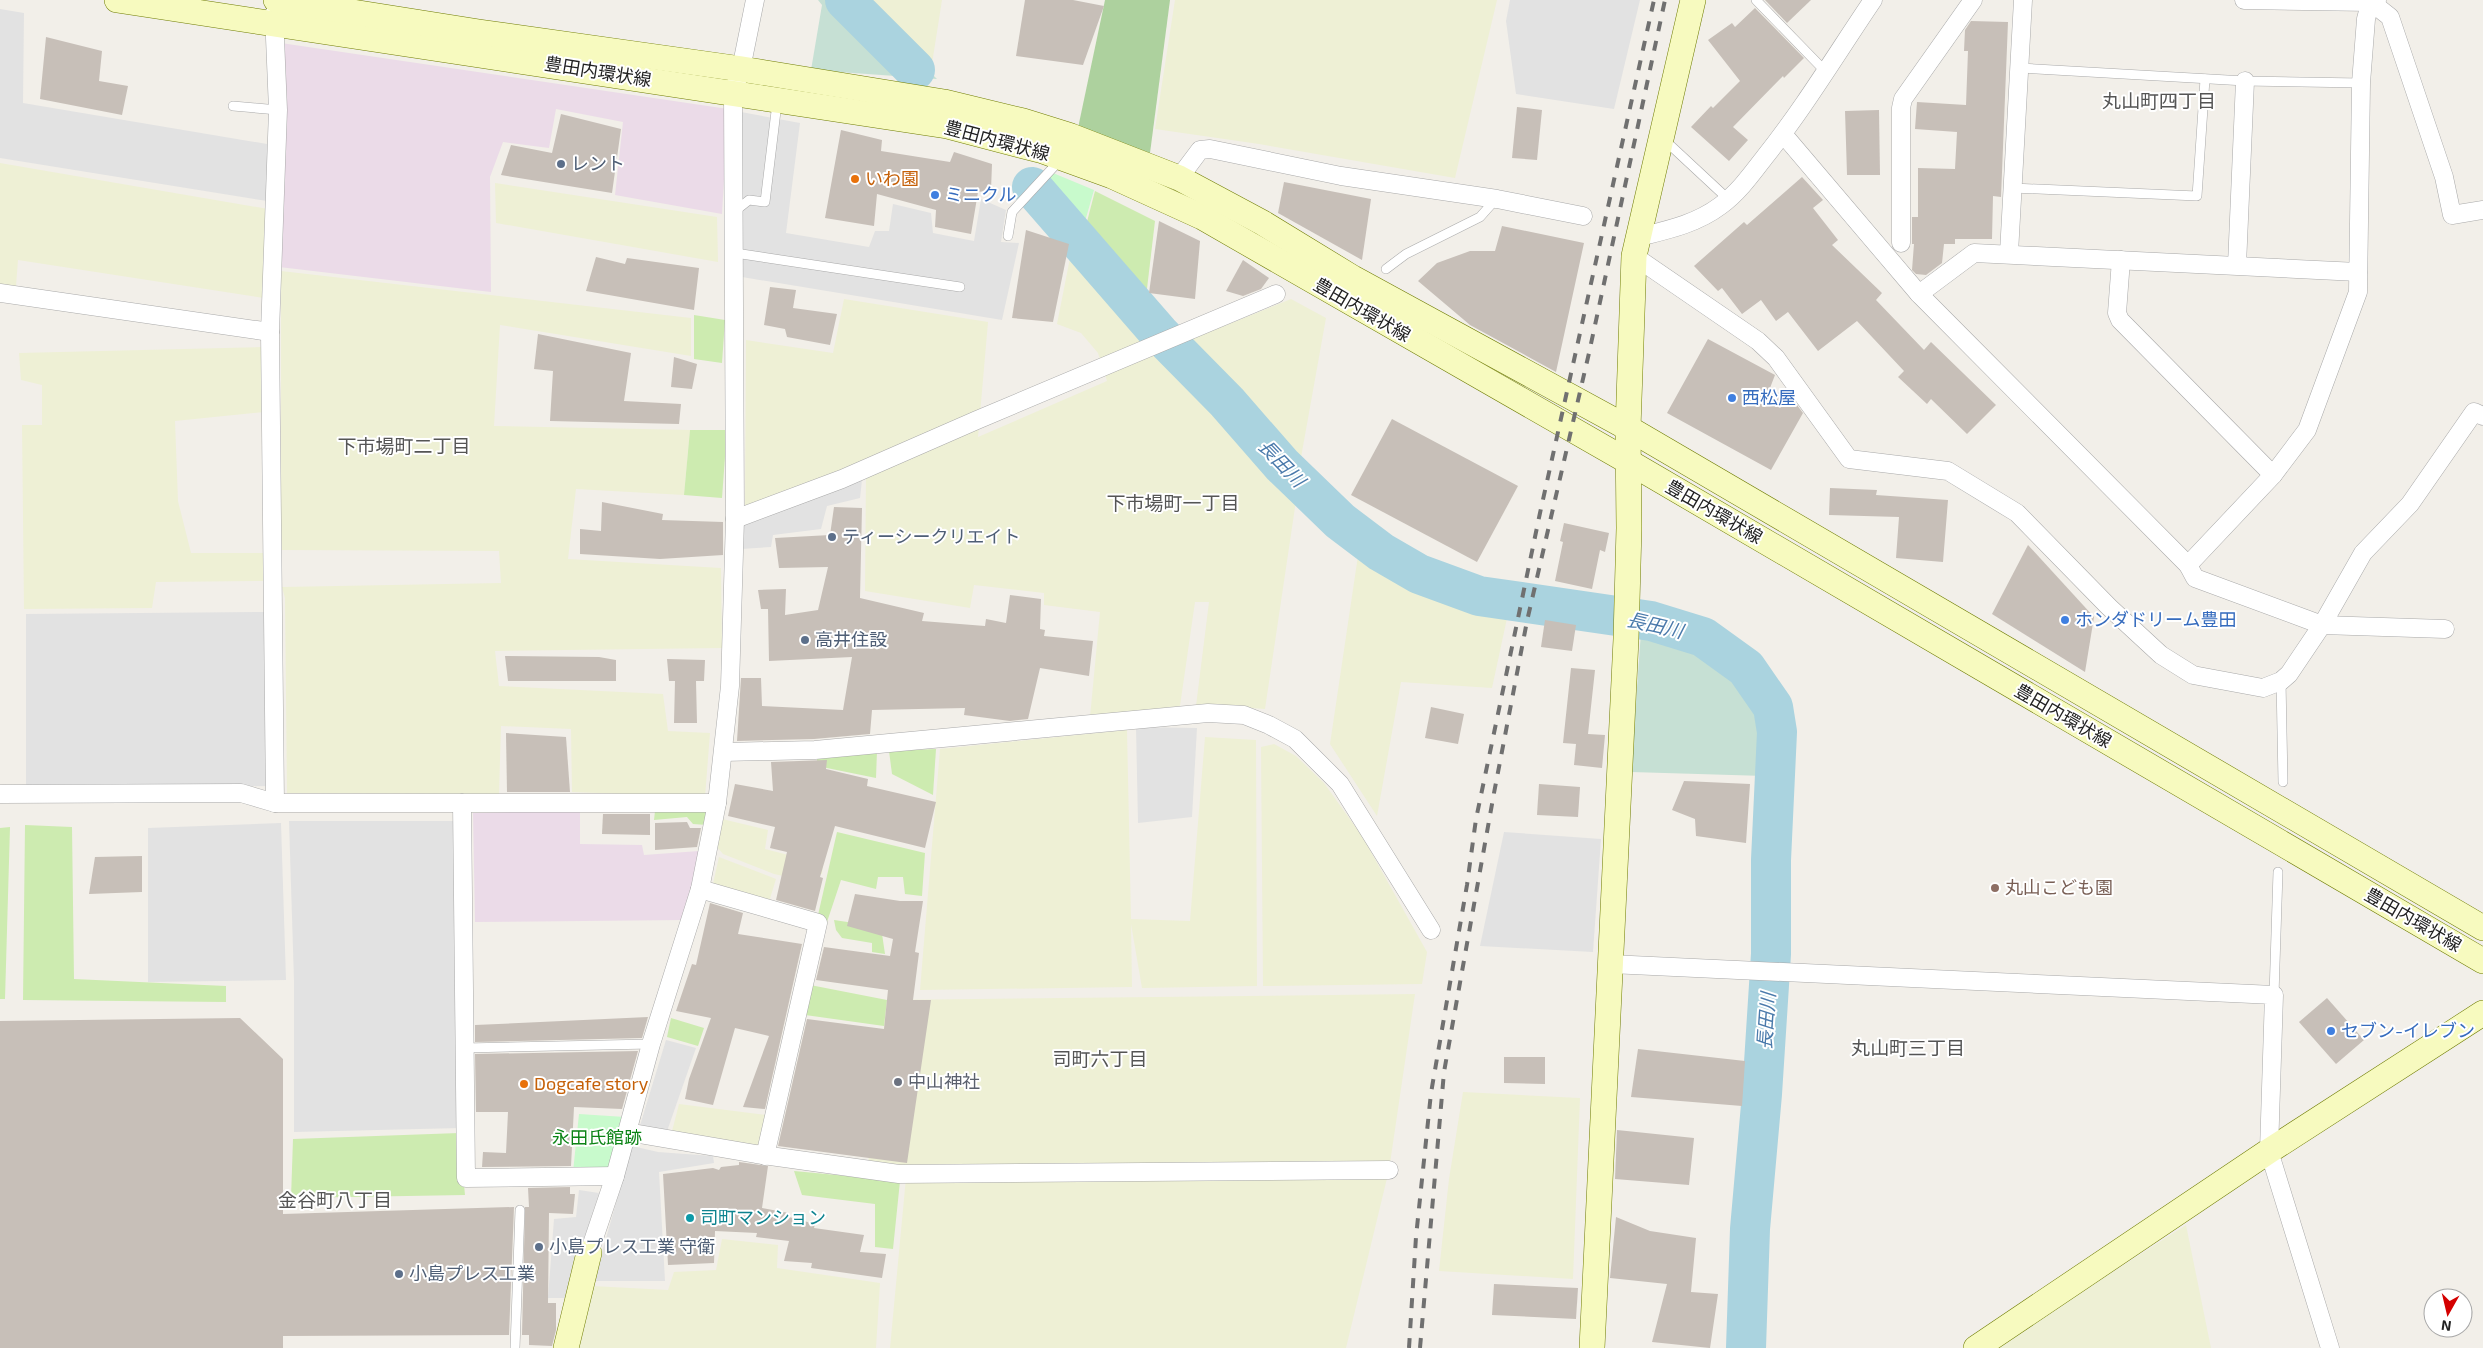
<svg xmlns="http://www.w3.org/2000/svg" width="2483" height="1348" viewBox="0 0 2483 1348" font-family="'Exo 2','Noto Sans JP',sans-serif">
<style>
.industrial{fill:#ebdbe8}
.farmland{fill:#eef0d5}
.grass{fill:#cdebb0}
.forest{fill:#add19e}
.wetland{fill:#c6e0d4}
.park{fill:#c8facc}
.parking{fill:#e2e2e2}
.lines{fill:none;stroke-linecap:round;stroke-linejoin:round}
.river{stroke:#aad3df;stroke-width:40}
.building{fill:#c7bfb8}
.lane-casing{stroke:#a9a9a9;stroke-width:10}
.street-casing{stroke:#a9a9a9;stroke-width:19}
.secondary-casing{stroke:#707d05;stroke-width:26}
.lane{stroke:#fff;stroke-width:9}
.street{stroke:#fff;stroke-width:18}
.secondary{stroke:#f7fabf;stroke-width:25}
.rail{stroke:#707070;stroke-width:4;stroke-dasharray:10 10;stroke-linecap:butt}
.service-dot{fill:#5c6f8a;stroke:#fff;stroke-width:2}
.food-dot{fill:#e8710a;stroke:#fff;stroke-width:2}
.shop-dot{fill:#3f7fe0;stroke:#fff;stroke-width:2}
.education-dot{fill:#8d6e63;stroke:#fff;stroke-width:2}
.worship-dot{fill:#6b7280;stroke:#fff;stroke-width:2}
.culture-dot{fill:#0f9aa8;stroke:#fff;stroke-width:2}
.labels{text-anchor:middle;stroke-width:4;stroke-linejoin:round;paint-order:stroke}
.street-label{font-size:18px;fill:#222;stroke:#fff}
.service-label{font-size:18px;fill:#4e5e75;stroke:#fff;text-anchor:start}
.food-label{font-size:18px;fill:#c56008;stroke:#fff;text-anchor:start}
.shop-label{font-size:18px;fill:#366cbe;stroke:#fff;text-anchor:start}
.education-label{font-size:18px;fill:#785e54;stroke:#fff;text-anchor:start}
.worship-label{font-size:18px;fill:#5b616d;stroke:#fff;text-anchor:start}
.park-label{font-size:18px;fill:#0c8416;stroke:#fff}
.culture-label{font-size:18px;fill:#0d838f;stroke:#fff;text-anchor:start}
.neighbourhood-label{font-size:19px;fill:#555;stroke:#fff}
.water-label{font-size:19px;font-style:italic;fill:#4a7aab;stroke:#fff}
</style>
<rect width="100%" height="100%" fill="#f2efe9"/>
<!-- industrial -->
<g class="industrial">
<path d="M281,43l447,66 -6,105 -107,-19 8,-73 -67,-13 -7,39 -46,-6 -13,35 1,115 -212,-25z"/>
<path d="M580,810v34l62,1 2,10 55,-4 -14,69 -210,2 -2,-109z"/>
</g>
<!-- farmland -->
<g class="farmland">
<path d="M861,0h81l-11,70z"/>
<path d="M1175,0h322l-42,178 -196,-34 -104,-15z"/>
<path d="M0,163l268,46 -4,89 -246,-38 -2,26 -16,-1z"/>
<path d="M495,183l222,34 1,45 -222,-39z"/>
<path d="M1071,253l226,241 -32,215 -53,-4 -16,1 13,-104h-14l-15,104 -90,11 10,-105 -56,-7v-12l-70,-8 -4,23 -105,-17 1,-116 -121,40 1,-175 87,13 11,-54 144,23 -10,115 129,-56 -9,-28 -17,-20 -24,-9z"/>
<path d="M281,271l410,47v38l-191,-31 -6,101 196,4 -6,65 -108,-6 -8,70 153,9 1,80 -227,3 4,35 164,8 5,37 42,2 -5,64 -133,-5 -1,-63 -70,-3 -2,68 -212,-1 -2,-195 -3,-11 219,-4 -2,-32 -218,-1z"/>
<path d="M1291,299l35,19 -26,145 -116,-121z"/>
<path d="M263,347l1,65 -89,9 3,80 13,52h73l2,28 -110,1 -4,26 -128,1 -2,-184h20v-40l-21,-5 -2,-27z"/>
<path d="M1359,549l115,55 35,5 -17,79 -91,-6 -24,134 -47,-72z"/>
<path d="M1127,730l4,189 59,2 15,-184 51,3 1,246 -115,2 -11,-64 1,63 -212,3 20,-241z"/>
<path d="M1274,744l22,12 28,27 38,53 65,116 -5,32 -159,2 -2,-239z"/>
<path d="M722,819l46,11 -3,19 58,15 -1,10 -17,-3 -3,9 -28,-6 -51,-20 -6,-7z"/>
<path d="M719,857l57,22 -8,26 -56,-17z"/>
<path d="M1415,994l-26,176 -43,178h-456l17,-181 -39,-3 19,-164z"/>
<path d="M1463,1092l117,6 -7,181 -134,-8 10,-92z"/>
<path d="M679,1104l88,11 -11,39 -86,-15z"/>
<path d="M2186,1225l25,123h-217z"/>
<path d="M722,1239l56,6 -1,23 103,15 -4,65h-299l15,-62 76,4 6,-18 42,-2z"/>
</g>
<!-- grass -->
<g class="grass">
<path d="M1095,191l60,30 -9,76 -63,-60z"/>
<path d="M694,315l31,5 -3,43 -28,-4z"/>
<path d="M690,430h37l-5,68 -38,-3z"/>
<path d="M936,749l-3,46 -41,-21 -3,-23z"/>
<path d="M877,751l-1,27 -59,-12v-10z"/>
<path d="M710,810l-3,15 -14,-1 -6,-7 -33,3 1,-9z"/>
<path d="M25,825l47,2 2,152 152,7v16l-203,-2z"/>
<path d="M10,827l-5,172h-5v-171z"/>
<path d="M837,832l88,21 -3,43 -17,-2 -2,-17h-25l-2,12 -35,-9 -14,42 -9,-7z"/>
<path d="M834,920l47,7 4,27 -13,-2v-9l-30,-5 -6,-8z"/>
<path d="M805,984l82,16 -3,26 -86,-12z"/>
<path d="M671,1018l33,10 -6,18 -31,-9z"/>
<path d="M459,1133l6,62 -174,3 2,-59z"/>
<path d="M794,1171l106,10 -7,68 -18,-2v-43l-73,-9z"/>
</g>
<!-- forest -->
<path class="forest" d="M1105,0h65l-20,153 -72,-25z"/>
<!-- wetland -->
<g class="wetland">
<path d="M818,0h39l80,79 -126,-9 11,-65z"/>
<path d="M1641,632l56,15 45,36 24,32 -1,61 -134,-4z"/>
</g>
<!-- park -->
<g class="park">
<path d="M1053,173l41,17 -12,42 -39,-44z"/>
<path d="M579,1114l46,3 -17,54 -35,1z"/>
</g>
<!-- parking -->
<g class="parking">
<path d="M1510,0h130l-26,109 -98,-15 -10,-73z"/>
<path d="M0,9l24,4 -1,90 244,41v57l-267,-43z"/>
<path d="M741,112l59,11 -14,110 83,14 6,-16h14l4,-27 38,9 2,20 41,8 7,-42 25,11 -5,32 18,1 -17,77 -260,-43z"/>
<path d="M862,480l-2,18 -33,8 -6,23 -48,6 -2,12 -30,2 2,-26z"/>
<path d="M268,612l2,174 -244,2v-174z"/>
<path d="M1136,727l61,1 -5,89 -54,6z"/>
<path d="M289,821h164l8,307 -167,4v-151z"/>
<path d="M281,823l5,157 -138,2v-154z"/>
<path d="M1504,832l97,7 -8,113 -113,-6z"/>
<path d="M666,1040l30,8 -31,89 -27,-5z"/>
<path d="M632,1146l26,6 55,4 1,7 -55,9 6,109h-71z"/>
<path d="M579,1190l20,3 -33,105h-18l6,-79 22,-2z"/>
</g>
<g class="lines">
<!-- river -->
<g class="river">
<path d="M845,0l70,70"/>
<path d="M1032,187l127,146 68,69 55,63 58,56 41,31 38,22 60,22 172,25 52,16 43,31 27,39 4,25 -6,128v94l-9,140 -12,135 -4,119"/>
</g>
</g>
<!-- building -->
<g class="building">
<path d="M1025,0h48l31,6 -21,59 -67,-9z"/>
<path d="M1765,0h46l-24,23z"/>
<path d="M1755,8l49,50 -20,20 -1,-2 -50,51 15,13 -19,21 -38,-34 20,-21 2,2 27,-27 -32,-41 24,-17 3,4z"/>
<path d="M1971,21l37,1 -7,175 -8,-1 -1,43h-37v5h-11l-2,19 -16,12 -10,-1 -4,-4 2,-26h-2v-27h6v-49l37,1 2,-37 -42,-3 2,-27 49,3 2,-54h-4l1,-21z"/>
<path d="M46,37l56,14 -3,30 29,5 -6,29 -82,-16z"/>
<path d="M1517,107l25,3 -5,50 -25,-2z"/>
<path d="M1879,110l1,65h-33l-2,-64z"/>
<path d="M561,114l60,15 -9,64 -111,-18 10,-30 41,8z"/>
<path d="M841,130l41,10 -1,11 69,11 4,-10 38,12 -1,26 -13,2 -7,42 -36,-7 1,-17 -59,-16 -3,32 -49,-8z"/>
<path d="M1802,177l21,23 -10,8 25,32 -6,5 50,48 -6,7 48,50 7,-8 65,63 -29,29 -36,-35 -4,5 -29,-27 6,-6 -47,-50 -39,30 -30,-39 -12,9 -15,-21 -19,14 -20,-26 -4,3 -24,-25 50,-44 3,3z"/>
<path d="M1284,182l87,17 -9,61 -84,-47z"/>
<path d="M1159,221l41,20 -5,58 -46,-6z"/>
<path d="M1502,226l82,17 -28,129 -86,-47 -52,-44 19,-18 33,-12h25z"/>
<path d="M1026,230l43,14 -16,78 -41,-4z"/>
<path d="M596,257l29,7 2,-6 72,10 -5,42 -108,-19z"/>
<path d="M1243,260l26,18 -8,11 -18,7 -17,-5z"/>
<path d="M770,287l26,3 -3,18 44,6 -7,31 -43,-8 -2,-8 -21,-4z"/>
<path d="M538,334l93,19 -7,48 57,3 -2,20 -129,-3 3,-50 -19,-2z"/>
<path d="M1708,339l67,36 -5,13 24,13 9,12 -32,57 -104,-57z"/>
<path d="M674,357l23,7 -5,25 -21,-2z"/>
<path d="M1392,419l126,67 -41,76 -126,-67z"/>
<path d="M1830,488l47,2 -1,5 72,5 -5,62 -47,-4 3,-41 -70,-2z"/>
<path d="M602,502l61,12 -1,6 61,2v33l-63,4 -80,-5v-25l21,2z"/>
<path d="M834,507l28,1 -2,90 64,15 -2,8 63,5 1,-7 20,4 4,-28 31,4 -1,30 5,1 -1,6 49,5 -4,35 -49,-8 -12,51 -18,2 -46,-6 1,-7 -93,2 -2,24 -56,5 -77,2 4,-63h20l1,28 81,4 9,-53 -83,4 -1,-52h-7l-3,-19 28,-1 -1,26 33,-5 10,-43 -49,1 -4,-30 55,-3z"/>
<path d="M1564,523l45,10 -4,19 -5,-2 -8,39 -37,-8 8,-39 -3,-1z"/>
<path d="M2028,545l66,72 -9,55 -93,-58z"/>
<path d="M1545,620l31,5 -4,26 -31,-4z"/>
<path d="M505,656l94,1 17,3v21h-108z"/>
<path d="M667,659l38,1 -1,21h-8l1,42h-23l1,-42h-6z"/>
<path d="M1571,668l24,2 -7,64 17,1 -3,33 -28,-3 2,-21 -13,-1z"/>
<path d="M1431,707l33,7 -6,30 -33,-6z"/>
<path d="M506,733l60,4 4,55h-63z"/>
<path d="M827,760l-1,9 42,10 -1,7 69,16 -11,46 -90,-22 -15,51 3,1 -8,33 -39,-11 11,-48 -17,-4 5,-21 -47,-11 7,-32 38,7 -2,-29z"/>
<path d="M1684,781l66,3 -4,59 -50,-7 -1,-17 -23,-9z"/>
<path d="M1539,784l41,3 -2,30 -41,-2z"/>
<path d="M603,814h47v21l-48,-1z"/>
<path d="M687,822l3,6h11l-4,19 -42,3v-27z"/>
<path d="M142,856v36l-53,2 6,-37z"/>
<path d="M855,894l45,7h23l-8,51 4,1 -6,47h18l-24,163 -129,-17 29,-127 77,10 4,-39 -72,-10 8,-33 66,9 3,-17 -46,-13z"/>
<path d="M710,903l33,10 -5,21 64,10 -37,165 -22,-2 26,-71 -34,-8 -22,77 -28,-6 4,-20 22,-61 -35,-7 16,-47 4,1z"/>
<path d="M2327,998l37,42 -28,24 -37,-42z"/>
<path d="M648,1017l-6,21 -167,4v-17z"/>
<path d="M240,1018l43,41v155l231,-7 -5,128 -226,1v12h-283v-327z"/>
<path d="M1638,1049l107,12 -3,45 -111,-9z"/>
<path d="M638,1051l-16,58 -48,-2 -3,59 -89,1 1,-15 23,1 2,-41h-32l-1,-58z"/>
<path d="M1504,1057h41v27l-41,-1z"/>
<path d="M1617,1130l77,8 -5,47 -74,-6z"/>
<path d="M739,1162l29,4 -6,42 27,5v4l26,7 -1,4 50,7 -4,17 26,2 -4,24 -71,-10 1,-5 -28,-2 5,-20 -33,-4 1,-4 -42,-2 -1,32 -46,2 -5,-91 50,-6 6,2 2,-3 18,-2z"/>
<path d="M570,1187v7h5l-2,20 -24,-1 -1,90h8v27l-4,16 -23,-1v-10h-7l3,-128h4l-1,-19z"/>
<path d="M1616,1217l34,14 46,7 -5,54 27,2 -8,54 -58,-6 15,-58 -57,-6z"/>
<path d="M1494,1284l84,4 -2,31 -84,-4z"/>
</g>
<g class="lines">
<!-- lane casing -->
<g class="lane-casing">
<g id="lane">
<path d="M1756,0l69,71"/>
<path d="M2020,68l225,13 116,2"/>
<path d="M233,106l45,4"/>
<path d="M1671,146l57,53"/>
<path d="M2013,188l184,8 8,-117"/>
<path d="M735,211l14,-11 16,2 12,-99"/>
<path d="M1008,236l4,-24 48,-52"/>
<path d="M735,253l225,34"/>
<path d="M1386,269l20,-15 74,-37 16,-18"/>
<path d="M2281,681l2,101"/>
<path d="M2274,995l4,-123"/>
<path d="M465,1048l186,-4"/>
<path d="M515,1348l5,-138"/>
</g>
</g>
<!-- street casing -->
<g class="street-casing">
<g id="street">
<path d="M2244,0l127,2 6,-2"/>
<path d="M2371,2l19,15 54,160 8,38 31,-5"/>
<path d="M274,14l4,96 -8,222 5,471"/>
<path d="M1783,134l136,160 269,271 85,-90 34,-45 51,-138 3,-209 5,-64 5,-19"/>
<path d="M1179,178l21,-28 10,-1 131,27 156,23 86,17"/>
<path d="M1639,237c28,-7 57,-13 81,-31 18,-13 31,-31 44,-48 40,-50 73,-105 109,-158"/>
<path d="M1901,243v-135l2,-9 70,-99"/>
<path d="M2009,253l14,-253"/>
<path d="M1634,256l124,85 18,17 73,101 99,12 69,42 92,94 52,48 32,20 70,13 18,-7 8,-7 33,-49 41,-72 47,-49 64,-92 9,4"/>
<path d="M2121,260l-4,53 3,7 153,155"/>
<path d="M2237,265l8,-184"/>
<path d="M0,293l270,39"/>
<path d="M1919,294l55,-41 384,19"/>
<path d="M735,519l107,-40 135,-59 299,-126"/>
<path d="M2188,565l7,13 127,47 123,4"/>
<path d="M724,752l91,-2 393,-37 36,2 25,10 26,14 45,45 91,146"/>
<path d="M0,794l241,-1 34,10h442"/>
<path d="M462,803l4,375 149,-2"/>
<path d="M700,889l118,34 -53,233"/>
<path d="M1610,964l664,31 -5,156 61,197"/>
<path d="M627,1132l129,22 143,20 490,-4"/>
<path d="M589,1253l26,-77 36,-132 49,-155 17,-86 13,-117 5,-167 -2,-426 8,-24 14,-69"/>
</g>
</g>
<!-- secondary casing -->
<g class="secondary-casing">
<g id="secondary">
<path d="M117,0l830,126 96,25 69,25 90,41 427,245 854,499"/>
<path d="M276,0l203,32 262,37 203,33 79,19 48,15 108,42 84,45 90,55 275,150 855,500"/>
<path d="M566,1348l23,-95"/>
<path d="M1592,1348l34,-709 3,-111 -1,-100 6,-172 59,-256"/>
<path d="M1976,1348l293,-197 214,-138"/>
</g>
</g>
<!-- lane -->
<use href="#lane" class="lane"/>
<!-- street -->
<use href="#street" class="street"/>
<!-- secondary -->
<use href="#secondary" class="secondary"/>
<!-- rail -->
<g class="rail">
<path d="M1409,1348l7,-111 15,-144 36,-208 9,-66 64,-306 114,-513"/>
<path d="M1420,1348l24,-276 50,-279 33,-172 62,-268 76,-353"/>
</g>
</g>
<!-- markers -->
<g class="service-dot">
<circle cx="561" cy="164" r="5"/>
<circle cx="832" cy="537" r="5"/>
<circle cx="805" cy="640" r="5"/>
<circle cx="539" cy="1247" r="5"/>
<circle cx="399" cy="1274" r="5"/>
</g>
<g class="food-dot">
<circle cx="855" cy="179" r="5"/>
<circle cx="524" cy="1084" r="5"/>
</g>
<g class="shop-dot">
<circle cx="935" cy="195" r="5"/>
<circle cx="1732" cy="398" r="5"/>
<circle cx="2065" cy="620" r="5"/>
<circle cx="2331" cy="1031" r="5"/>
</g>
<circle class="education-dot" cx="1995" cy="888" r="5"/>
<circle class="worship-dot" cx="898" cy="1082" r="5"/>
<circle class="culture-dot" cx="690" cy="1218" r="5"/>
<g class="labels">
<!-- street labels -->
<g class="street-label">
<text transform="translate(598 72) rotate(9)" y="6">豊田内環状線</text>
<text transform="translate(997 141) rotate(15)" y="6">豊田内環状線</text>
<text transform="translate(1362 310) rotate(30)" y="6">豊田内環状線</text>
<text transform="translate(1714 512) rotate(30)" y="6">豊田内環状線</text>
<text transform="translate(2063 716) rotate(30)" y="6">豊田内環状線</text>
<text transform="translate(2413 920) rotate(30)" y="6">豊田内環状線</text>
</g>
<!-- service labels -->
<g class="service-label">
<text x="571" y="170">レント</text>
<text x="842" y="543">ティーシークリエイト</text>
<text x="815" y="646">高井住設</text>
<text x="549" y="1253">小島プレス工業 守衛</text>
<text x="409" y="1280">小島プレス工業</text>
</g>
<!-- food labels -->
<g class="food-label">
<text x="865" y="185">いわ園</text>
<text x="534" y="1090">Dogcafe story</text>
</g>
<!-- shop labels -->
<g class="shop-label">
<text x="945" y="201">ミニクル</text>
<text x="1742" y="404">西松屋</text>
<text x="2075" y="626">ホンダドリーム豊田</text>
<text x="2341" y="1037">セブン-イレブン</text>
</g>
<!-- education labels -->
<g class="education-label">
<text x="2005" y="894">丸山こども園</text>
</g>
<!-- worship labels -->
<g class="worship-label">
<text x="908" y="1088">中山神社</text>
</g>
<!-- park labels -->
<g class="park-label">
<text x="597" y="1144">永田氏館跡</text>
</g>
<!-- culture labels -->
<g class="culture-label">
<text x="700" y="1224">司町マンション</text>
</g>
<!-- neighbourhood labels -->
<g class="neighbourhood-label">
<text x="2159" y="108">丸山町四丁目</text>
<text x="404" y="453">下市場町二丁目</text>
<text x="1173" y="510">下市場町一丁目</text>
<text x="1908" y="1055">丸山町三丁目</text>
<text x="1100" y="1066">司町六丁目</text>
<text x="335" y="1207">金谷町八丁目</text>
</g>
<!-- water labels -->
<g class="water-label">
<text transform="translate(1282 463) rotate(46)" y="7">長田川</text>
<text transform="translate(1655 625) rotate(13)" y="7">長田川</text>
<text transform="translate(1766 1021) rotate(-86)" y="7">長田川</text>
</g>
</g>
<!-- north arrow -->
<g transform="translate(2448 1313) rotate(188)"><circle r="24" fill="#ffffff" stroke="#a7a7a7"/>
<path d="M0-4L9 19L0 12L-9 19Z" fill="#d40000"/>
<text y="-8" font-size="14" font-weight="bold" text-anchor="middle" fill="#222222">N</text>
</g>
</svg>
